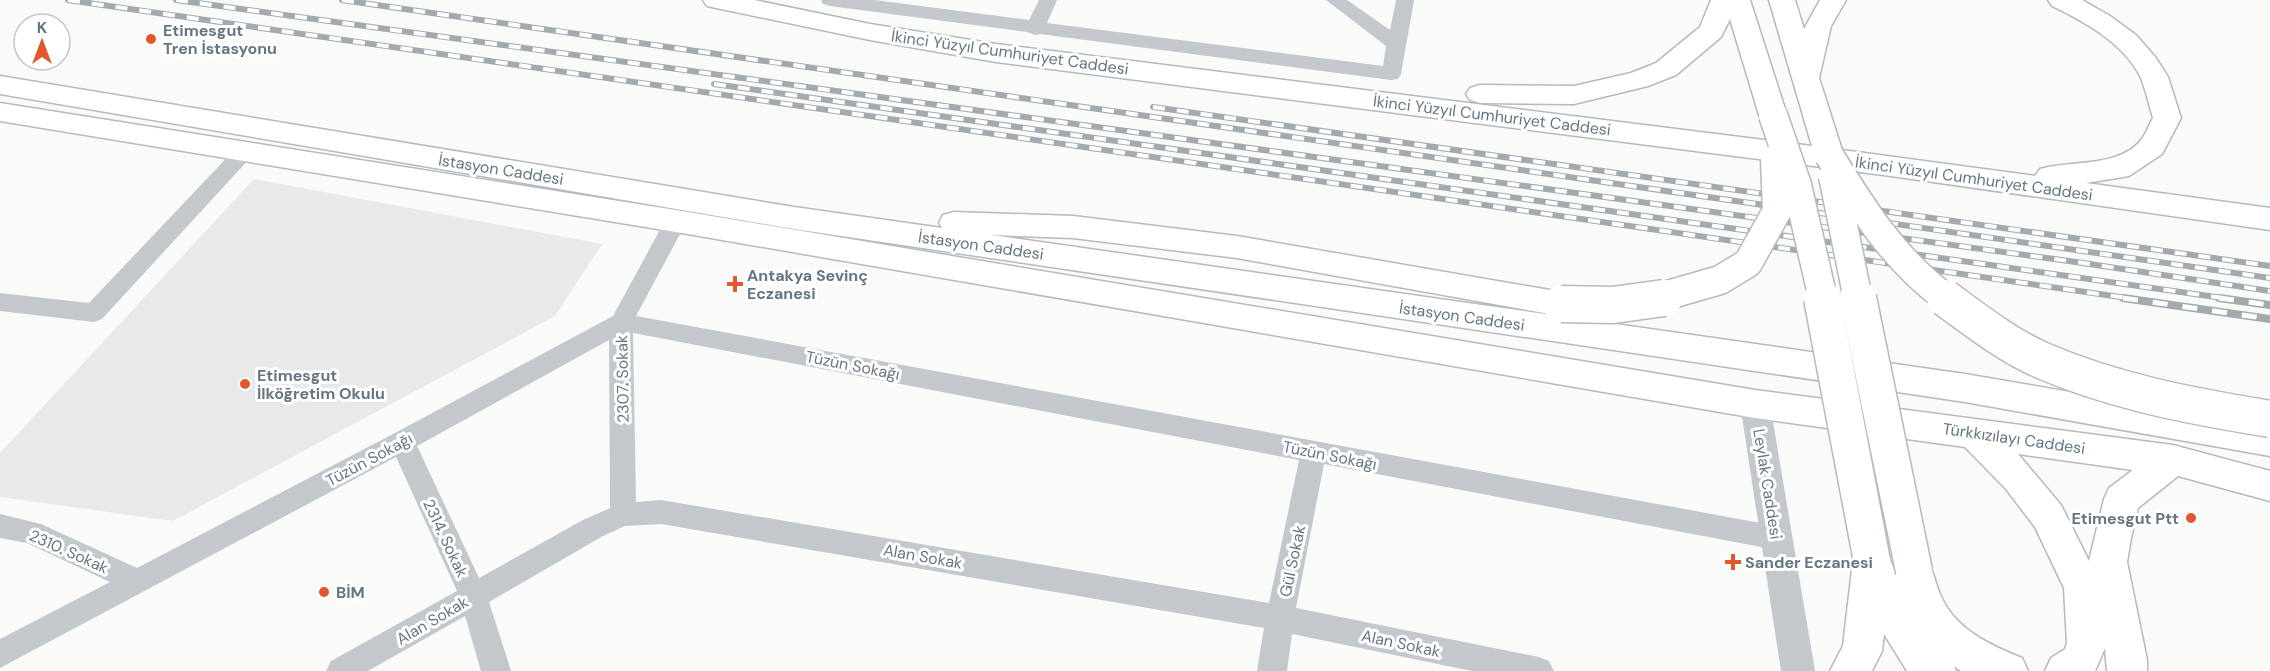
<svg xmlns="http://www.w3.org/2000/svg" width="2270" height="671" viewBox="0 0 2270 671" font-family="'DM Sans',sans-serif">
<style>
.built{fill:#e8e9e9}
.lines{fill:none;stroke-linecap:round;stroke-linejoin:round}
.secondary-casing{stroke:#b3babf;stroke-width:3}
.primary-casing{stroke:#b5babe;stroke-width:3}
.minor{fill:#c3c8cc;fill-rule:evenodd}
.tertiary{fill:#c3c8cc;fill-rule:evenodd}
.secondary{fill:#fff;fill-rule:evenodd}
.primary{fill:#fff;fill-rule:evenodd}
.rail-far1-casing{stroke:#a2aab0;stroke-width:6}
.rail-casing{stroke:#a2aab0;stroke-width:8}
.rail-far1{stroke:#fff;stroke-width:4;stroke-dasharray:12;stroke-linecap:butt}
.rail{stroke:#fff;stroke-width:5;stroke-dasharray:15;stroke-linecap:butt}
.primary-bridge-far1-casing{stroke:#b5babe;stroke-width:31;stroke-linecap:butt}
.primary-bridge-casing{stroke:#b5babe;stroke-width:39;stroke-linecap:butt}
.primary-bridge-far1{stroke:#fff;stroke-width:28}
.primary-bridge{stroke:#fff;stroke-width:36}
.poi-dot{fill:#e4572e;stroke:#fff;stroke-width:2}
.labels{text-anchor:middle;stroke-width:6;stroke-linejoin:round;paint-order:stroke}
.poi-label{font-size:16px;font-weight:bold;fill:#657683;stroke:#fff;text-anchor:start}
.street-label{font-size:16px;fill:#657683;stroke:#fff}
</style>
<rect width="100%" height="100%" fill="#fafaf8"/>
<!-- built -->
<path class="built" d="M254,179l348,65 -47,72 -382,205 -173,-24v-44z"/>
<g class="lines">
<!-- secondary casing -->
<g class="secondary-casing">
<g id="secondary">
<path d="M703,0h51l116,24 126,20 816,102 -43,-146h26l9,29 16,-29h26l-15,26 -12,52 23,72 193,26 5,-7c31,-9 80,-1 102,-30 4,-6 7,-14 11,-21 -4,-13 -7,-27 -12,-40 -17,-35 -56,-56 -89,-72l-4,-6h34l28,16 26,19 20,23 12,19 13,41 -19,36 -33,22 -43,7 184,25v22l-379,-54 -895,-114 -126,-22 -154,-32 -9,-2z"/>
<path d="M1711,0h39l37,115 -4,7 -10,2 -10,-2 -4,-7 -29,-96 -9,18 -45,38 -28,11 -74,18 -94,-1 -10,-3 -4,-6 4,-6 10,-3 94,1 57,-13 25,-10 44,-36z"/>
</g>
</g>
<!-- primary casing -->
<g class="primary-casing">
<g id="primary">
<path d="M0,76l794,131 148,21 -3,-5 4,-8 11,-3 119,4 164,20 324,56 11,3 5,9 -5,9 -11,3 -324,-58 -164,-20 -81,-3 973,139 305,52v30l-305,-54 -1171,-173 -794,-135z"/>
<path d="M0,103l676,107 1079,180 418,55 97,26v30l-92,-25 -40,32 -7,30 -4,24 20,98v11h-40l-2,-23 -10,23h-50l6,-13 14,-9 2,-6 -3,-55 -29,-61 -29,-38 -41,-42 -210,-29 -1079,-186 -676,-111zM2018,454l115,16 -24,18 -5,11 -15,62 -28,-56z"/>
<path d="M1872,544l13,5 10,22 6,-12 13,-5 13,5c6,11 8,23 13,35 14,35 50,51 82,64l6,13h-67l-7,-5 2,5h-49l-23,-37 -2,17 -10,20h-42l13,-25 10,-85 6,-12z"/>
</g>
</g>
<!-- minor -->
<g class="minor">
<path d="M821,0h53l155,20 10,-20h18l-10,23 336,43 3,-20 -60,-46h21l43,30 6,-30h18l-13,74 -3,5 -7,1 -351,-46 -5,1 -8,-3 -197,-26 -7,-2z"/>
<path d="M244,145l7,2 4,5 -4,5 -149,162 -8,3 -94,-11v-18l89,10 148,-156z"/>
<path d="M676,213l8,2 3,6 -51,95 1141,210 10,4 4,8 -4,8 -10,4 -453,-86 -28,144 243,49 10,4 5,10h-82l-180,-37 -5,37h-30l7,-43 -603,-104 -36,2 -22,10 -114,66 22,69h-30l-16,-55 -97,55h-42l5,-10 126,-70 -61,-134 -396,211v-29l110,-57 -83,-39 -27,-5v-24l41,10 96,44 256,-134 220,-118 55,-101zM633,333l666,127 -30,143 -608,-103 -25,2zM609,340l1,168 -27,12 -104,58 -62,-132z"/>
</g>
<!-- tertiary -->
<path class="tertiary" d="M1755,392l11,3 4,9 45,267h-34l-41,-267 4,-9z"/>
<!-- secondary -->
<use href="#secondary" class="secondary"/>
<!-- primary -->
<use href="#primary" class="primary"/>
<!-- rail-far1 casing -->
<g class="rail-far1-casing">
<g id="rail-far1">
<path d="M68,0l2066,299"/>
<path d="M176,0l1900,262 194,29"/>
<path d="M342,0l1928,278"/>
<path d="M714,84l1516,215"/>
<path d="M1153,107l1117,159"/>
</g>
</g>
<!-- rail casing -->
<g class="rail-casing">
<g id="rail">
<path d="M2123,298l147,21"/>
<path d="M2219,298l51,7"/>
</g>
</g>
<!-- rail-far1 -->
<use href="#rail-far1" class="rail-far1"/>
<!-- rail -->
<use href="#rail" class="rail"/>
<!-- primary-bridge-far1 casing -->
<g class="primary-bridge-far1-casing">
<g id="primary-bridge-far1">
<path d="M1773,115l24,70 26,114"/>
<path d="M1829,155c34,55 65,105 118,144"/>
<path d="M1833,176l25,123"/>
<path d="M1654,299l66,-19 28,-17 29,-52 -2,-52"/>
</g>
</g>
<!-- primary-bridge casing -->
<g class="primary-bridge-casing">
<g id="primary-bridge">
<path d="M1822,298l50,263"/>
<path d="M1858,298l56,273"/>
<path d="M1945,298c30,22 62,47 96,62 74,32 150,46 229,59"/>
<path d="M1561,304l52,1 51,-7"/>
</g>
</g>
<!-- primary-bridge-far1 -->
<use href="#primary-bridge-far1" class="primary-bridge-far1"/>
<!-- primary-bridge -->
<use href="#primary-bridge" class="primary-bridge"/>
</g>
<!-- markers -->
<g class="poi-dot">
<circle cx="151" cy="39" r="6"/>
<path d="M732 275h6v6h6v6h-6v6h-6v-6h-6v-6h6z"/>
<circle cx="245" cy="384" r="6"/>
<circle cx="2191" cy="518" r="6"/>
<path d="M1730 553h6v6h6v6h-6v6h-6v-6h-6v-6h6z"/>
<circle cx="324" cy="592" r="6"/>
</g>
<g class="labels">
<!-- poi labels -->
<g class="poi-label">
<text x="163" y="36">Etimesgut<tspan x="163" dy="18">Tren İstasyonu</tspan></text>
<text x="747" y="281">Antakya Sevinç<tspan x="747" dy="18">Eczanesi</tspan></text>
<text x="257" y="381">Etimesgut<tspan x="257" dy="18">İlköğretim Okulu</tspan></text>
<text x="2179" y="524" text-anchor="end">Etimesgut Ptt</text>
<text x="1745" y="568">Sander Eczanesi</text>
<text x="336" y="598">BİM</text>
</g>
<!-- street labels -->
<g class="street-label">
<text transform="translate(1010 52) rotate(8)" y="6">İkinci Yüzyıl Cumhuriyet Caddesi</text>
<text transform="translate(1492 115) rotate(7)" y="6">İkinci Yüzyıl Cumhuriyet Caddesi</text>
<text transform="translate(501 169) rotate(9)" y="6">İstasyon Caddesi</text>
<text transform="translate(1974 178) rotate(8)" y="6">İkinci Yüzyıl Cumhuriyet Caddesi</text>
<text transform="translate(981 245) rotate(8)" y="6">İstasyon Caddesi</text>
<text transform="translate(1462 316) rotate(8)" y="6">İstasyon Caddesi</text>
<text transform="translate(853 365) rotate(11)" y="6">Tüzün Sokağı</text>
<text transform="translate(622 379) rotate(-91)" y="6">2307. Sokak</text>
<text transform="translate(2014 438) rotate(8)" y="6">Türkkızılayı Caddesi</text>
<text transform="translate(1330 455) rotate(11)" y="6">Tüzün Sokağı</text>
<text transform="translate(369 459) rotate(-28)" y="6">Tüzün Sokağı</text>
<text transform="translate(1768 484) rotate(81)" y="6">Leylak Caddesi</text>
<text transform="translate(446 538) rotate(65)" y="6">2314. Sokak</text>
<text transform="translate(69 551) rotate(24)" y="6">2310. Sokak</text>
<text transform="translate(923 556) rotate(10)" y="6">Alan Sokak</text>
<text transform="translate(1292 561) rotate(-78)" y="6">Gül Sokak</text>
<text transform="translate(432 620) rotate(-30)" y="6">Alan Sokak</text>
<text transform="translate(1401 643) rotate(12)" y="6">Alan Sokak</text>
</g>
</g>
<!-- north arrow -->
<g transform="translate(42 42)"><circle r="28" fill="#ffffff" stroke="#c1c8cd" stroke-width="1.5"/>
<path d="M0-4.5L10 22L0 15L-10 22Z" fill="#e4572e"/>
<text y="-9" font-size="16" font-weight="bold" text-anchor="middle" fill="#657683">K</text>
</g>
</svg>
